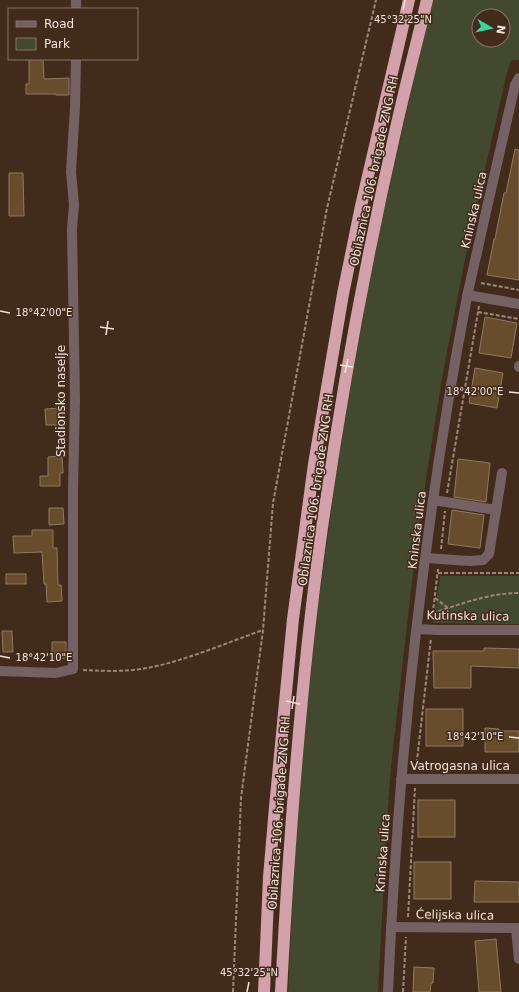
<svg xmlns="http://www.w3.org/2000/svg" width="519" height="992" viewBox="0 0 519 992" font-family="'DejaVu Sans',sans-serif">
<style>
.green{fill:#43492e;fill-rule:evenodd}
.building{fill:#674d2c;stroke:#8e7a62}
.lines{fill:none;stroke-linecap:round;stroke-linejoin:round}
.path{stroke:#9b877b;stroke-width:2;stroke-dasharray:4 2;stroke-linecap:butt}
.minor{stroke:#756164;stroke-width:10}
.highway{stroke:#d2a1a9;stroke-width:12}
.ticks{fill:none;stroke:#f3e3da;stroke-width:1.5}
.labels{text-anchor:middle;stroke-width:3;stroke-linejoin:round;paint-order:stroke}
.street-label{font-size:12px;fill:#f3e3da;stroke:#432b1c}
.ticks-label{font-size:10px;text-anchor:middle;fill:#f3e3da;stroke:#432b1c;stroke-width:3;stroke-linejoin:round;paint-order:stroke}
</style>
<rect width="100%" height="100%" fill="#432b1c"/>
<!-- green -->
<g class="green">
<path d="M432,0h87v60h-8l-5,16 -40,178 -24,124 -16,101 -14,102 -21,185 -4,55 -9,171h-90l8,-159 10,-116 12,-111 17,-124 14,-92 31,-162zM479,16h24v24h-24z"/>
<path d="M440,576h79v48l-86,-1z"/>
</g>
<!-- building -->
<g class="building">
<path d="M29,59h14l1,20 25,-1v17h-13v-1h-30v-10h3z"/>
<path d="M515,149l4,1v130l-32,-5 7,-36h1l9,-46h2z"/>
<path d="M9,173h14l1,43h-15z"/>
<path d="M485,317l32,6 -6,35 -32,-5z"/>
<path d="M475,368l28,5 -6,35 -28,-5z"/>
<path d="M60,408v17h-14l-1,-16z"/>
<path d="M62,456l1,17h-3v13h-20v-10h8v-19z"/>
<path d="M458,459l32,4 -4,39 -32,-5z"/>
<path d="M49,508h14l1,16 -15,1z"/>
<path d="M452,510l32,5 -4,33 -32,-4z"/>
<path d="M32,530h21v18h4l1,37h3l1,16 -15,1 -1,-18h-2l-2,-32 -28,1 -1,-17h19z"/>
<rect x="6" y="574" width="20" height="10"/>
<path d="M2,631h10l1,21h-10z"/>
<path d="M52,642h14v16l-14,1z"/>
<path d="M484,648l35,1v19l-48,-2v22h-37l-1,-37h51z"/>
<rect x="426" y="709" width="37" height="37"/>
<path d="M485,728l14,1v2h20v21h-34z"/>
<rect x="418" y="800" width="37" height="37"/>
<rect x="414" y="862" width="37" height="37"/>
<path d="M475,881l44,1v20h-45z"/>
<path d="M496,939l5,53h-22l-4,-51z"/>
<path d="M414,967l20,1 -1,15h-2l-1,9h-17z"/>
</g>
<g class="lines">
<!-- path -->
<g class="path">
<path d="M481,283l38,7"/>
<path d="M478,312l41,7"/>
<path d="M447,493l32,-187"/>
<path d="M441,549l4,-38"/>
<path d="M438,573h81"/>
<path d="M435,598l13,10"/>
<path d="M433,613c28,-9 56,-20 86,-20"/>
<path d="M432,620l6,-51"/>
<path d="M83,670c21,1 43,2 64,-2 38,-7 79,-25 116,-38"/>
<path d="M416,769l15,-131"/>
<path d="M408,917l7,-129"/>
<path d="M233,992l8,-194 22,-168 10,-127 54,-295 49,-208"/>
<path d="M403,992l3,-55"/>
</g>
<!-- minor -->
<g class="minor">
<path d="M76,9v-9"/>
<path d="M467,295l52,9"/>
<path d="M519,367v-1"/>
<path d="M433,500l63,10"/>
<path d="M426,558l44,3 13,-1 6,-6 13,-81"/>
<path d="M417,629l20,1h82"/>
<path d="M0,671l56,2 17,-4v-179l2,-90 -3,-171 2,-24 -3,-33 4,-65 1,-48"/>
<path d="M401,779h118"/>
<path d="M391,927l128,1"/>
<path d="M516,928l3,31"/>
<path d="M388,992c10,-233 35,-466 79,-695 5,-24 11,-48 16,-72 11,-47 21,-93 32,-140l4,-7"/>
</g>
<!-- highway -->
<g class="highway">
<path d="M264,992l5,-115 6,-70 18,-188 21,-155 29,-170 18,-88 48,-206"/>
<path d="M281,992c8,-153 19,-306 40,-457 19,-134 43,-267 73,-398 10,-46 22,-91 33,-137"/>
</g>
</g>
<!-- ticks -->
<path class="ticks" d="M403,10l2,-10M0,311l10,2M100,327l14,2M106,335l2,-14M340,365l13,2M345,373l3,-14M509,392l10,1M0,656l10,2M286,701l14,3M292,709l2,-13M509,737l10,1M247,992l2,-10"/>
<g class="labels">
<!-- street labels -->
<g class="street-label">
<text transform="translate(374 171) rotate(-78)" y="4">Obilaznica 106. brigade ZNG RH</text>
<text transform="translate(474 210) rotate(-77)" y="4">Kninska ulica</text>
<text transform="translate(61 401) rotate(-90)" y="4">Stadionsko naselje</text>
<text transform="translate(316 490) rotate(-82)" y="4">Obilaznica 106. brigade ZNG RH</text>
<text transform="translate(417 530) rotate(-83)" y="4">Kninska ulica</text>
<text transform="translate(468 616) rotate(1)" y="4">Kutinska ulica</text>
<text x="460" y="770">Vatrogasna ulica</text>
<text transform="translate(279 813) rotate(-86)" y="4">Obilaznica 106. brigade ZNG RH</text>
<text transform="translate(383 853) rotate(-86)" y="4">Kninska ulica</text>
<text transform="translate(455 915) rotate(1)" y="4">Ćelijska ulica</text>
</g>
</g>
<g class="ticks-label">
<text x="403" y="23">45°32'25"N</text>
<text x="44" y="316">18°42'00"E</text>
<text x="475" y="395">18°42'00"E</text>
<text x="44" y="661">18°42'10"E</text>
<text x="475" y="740">18°42'10"E</text>
<text x="249" y="976">45°32'25"N</text>
</g>
<!-- legend -->
<rect x="8" y="8" width="130" height="52" fill="#432b1c" stroke="#897568"/>
<rect x="16" y="21" width="20" height="6" fill="#756164" stroke="#897568"/>
<text x="44" y="28" font-size="12" fill="#f3e3da">Road</text>
<rect x="16" y="38" width="20" height="12" fill="#43492e" stroke="#897568"/>
<text x="44" y="48" font-size="12" fill="#f3e3da">Park</text>
<!-- north arrow -->
<g transform="translate(491 28) rotate(99)"><circle r="19" fill="#432b1c" stroke="#897568"/>
<path d="M0-3L7 15L0 10L-7 15Z" fill="#3bd4a4"/>
<text y="-6" font-size="11" font-weight="bold" text-anchor="middle" fill="#f3e3da">N</text>
</g>
</svg>
